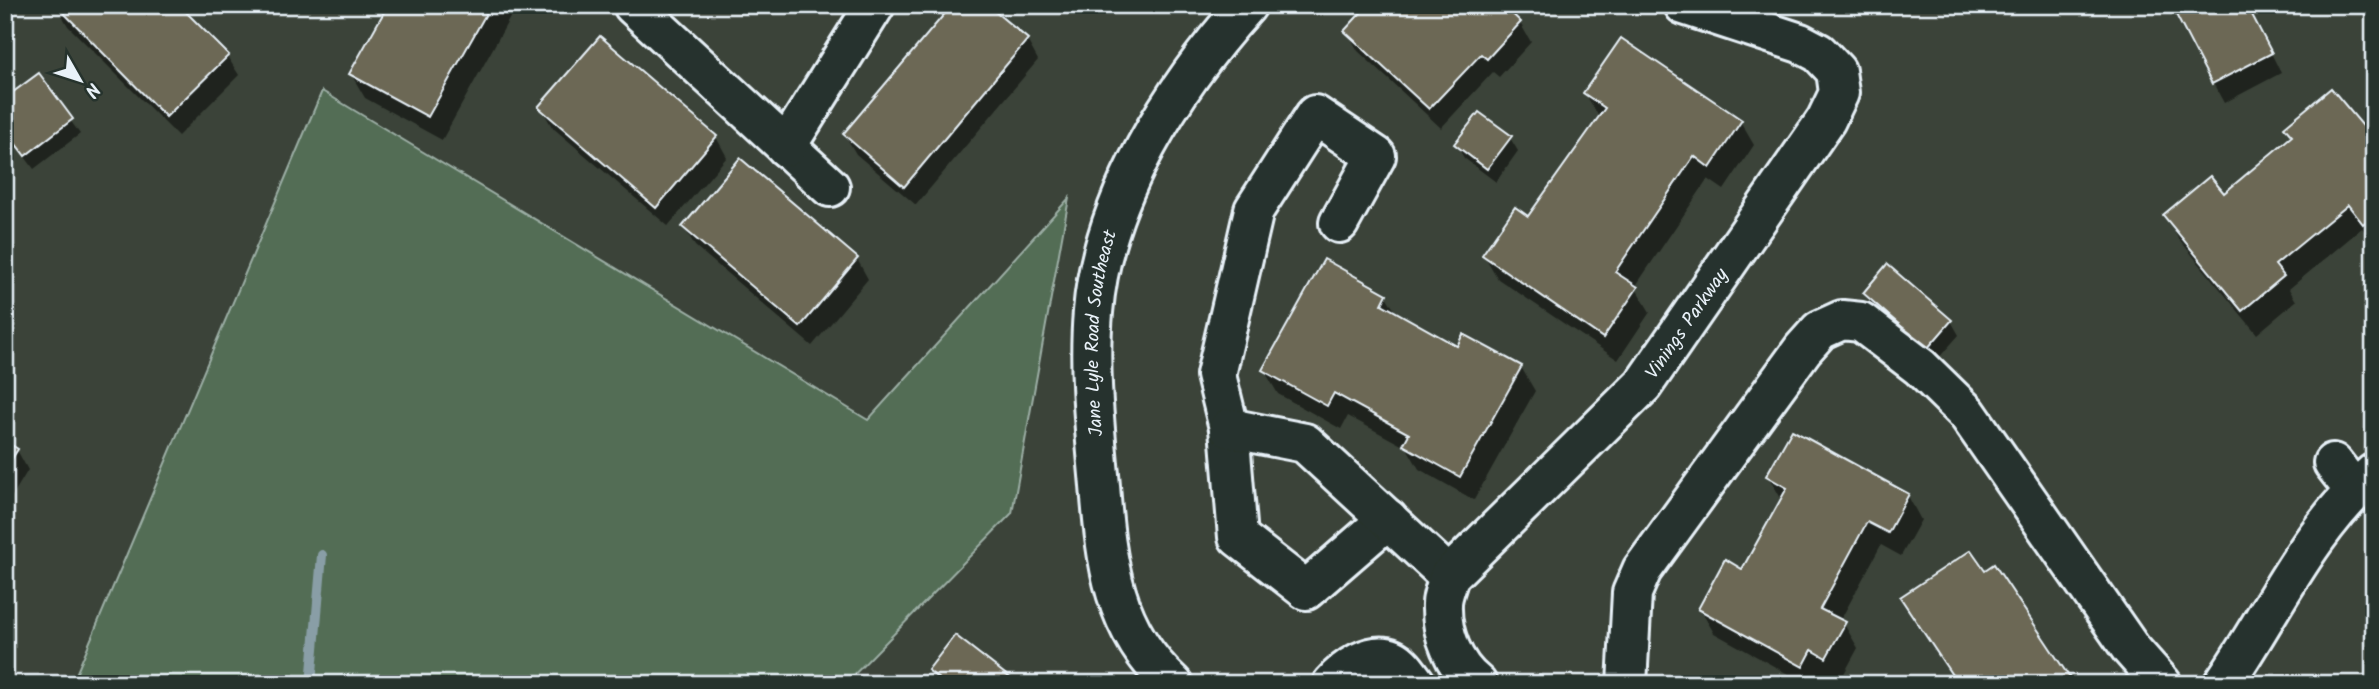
<svg xmlns="http://www.w3.org/2000/svg" width="2379" height="689" viewBox="0 0 2379 689" font-family="Kalam,sans-serif">
<style>
.green{fill:#526d55;stroke:#9dafa6;stroke-width:2}
.shadow{fill:#0007}
.lines{fill:none;stroke-linecap:round;stroke-linejoin:round}
.stream{stroke:#899ea6;stroke-width:10}
.building{fill:#6c6855;stroke:#e8f1f8;stroke-width:2}
.minor-casing{stroke:#e8f1f8;stroke-width:44}
.minor{stroke:#26332d;stroke-width:38}
.labels{text-anchor:middle;stroke-width:6;stroke-linejoin:round;paint-order:stroke}
.street-label{font-size:19px;fill:#e8f1f8;stroke:#26332d}
</style>
<rect width="100%" height="100%" fill="#3b4339"/>
<filter id="ink" filterUnits="userSpaceOnUse"><feTurbulence type="fractalNoise" baseFrequency=".0143" numOctaves="2"/><feDisplacementMap in="SourceGraphic" scale="14" xChannelSelector="R" yChannelSelector="G"/><feConvolveMatrix kernelMatrix="1 2 1 2 8 2 1 2 1" color-interpolation-filters="sRGB"/></filter>
<g filter="url(#ink)">
<!-- green -->
<path class="green" d="M322,91l546,329 201,-222 -57,315 -167,171h-773z"/>
<!-- shadow -->
<g class="shadow">
<path d="M58,5l169,51 12,19 -61,61 -110,-110 -11,-19z"/>
<path d="M390,5h127l-75,135 -77,-42 -14,-24z"/>
<path d="M2247,5l34,68 -57,30 -11,-20z"/>
<path d="M1520,23l11,19 -32,35 -6,-5 -52,56 -83,-77 -11,-20z"/>
<path d="M1027,40l11,20 -122,145 -60,-51 -11,-19z"/>
<path d="M38,75l42,59 -46,35 -29,-39v-30z"/>
<path d="M1585,93l155,28 14,24 -30,45 -16,-11 -73,108 15,25 -32,48 -120,-81 -14,-24 45,-36 70,-102z"/>
<path d="M541,107l175,30 11,20 -59,69 -116,-99z"/>
<path d="M2287,127l87,14v101l-12,-14 -73,61 7,12 -39,33 -78,-95 -14,-24 59,-20 69,-57z"/>
<path d="M1510,138l8,13 -22,31 -32,-24 -8,-14z"/>
<path d="M684,227l173,32 11,20 -56,67 -117,-100z"/>
<path d="M1865,293l86,28 8,14 -23,26 -63,-54z"/>
<path d="M1386,296l11,18 60,34 64,19 14,24 -61,109 -55,-31 -12,-21 -59,-32 -7,13 -63,-35 -14,-24z"/>
<path d="M5,443l12,7 11,20 -23,38z"/>
<path d="M1768,476l140,20 13,24 -20,36 -20,-11 -41,76 4,3 14,24 -18,33 -14,-8 -6,11h-14l-92,-51 -14,-24 43,-37 39,-72z"/>
<path d="M1993,567l78,117h-114l-54,-86 81,-25z"/>
<path d="M930,671l85,13h-77z"/>
</g>
<g class="lines">
<!-- stream -->
<path class="stream" d="M311,684l11,-129"/>
</g>
<!-- building -->
<g class="building">
<path d="M56,5h123l50,50 -63,62z"/>
<path d="M388,5h103l-63,112 -79,-43z"/>
<path d="M952,5h35l41,34 -124,148 -61,-53z"/>
<path d="M1368,5h135l18,17 -34,37 -6,-5 -52,55 -85,-78z"/>
<path d="M2171,5h76l25,48 -60,31z"/>
<path d="M600,36l117,100 -61,72 -118,-101z"/>
<path d="M1621,38l121,82 -32,48 -16,-12 -79,116 23,15 -35,51 -121,-83 33,-48 13,9 77,-108 -22,-15z"/>
<path d="M39,73l34,46 -48,37 -20,-26v-32z"/>
<path d="M2331,88l43,51v76l-11,9 -15,-19 -73,60 9,11 -42,35 -79,-96 47,-39 14,17 68,-57 -8,-9z"/>
<path d="M1479,112l33,24 -25,33 -33,-25z"/>
<path d="M740,158l118,100 -58,69 -118,-100z"/>
<path d="M1324,259l63,35 -5,10 75,42 6,-12 59,32 -62,111 -57,-32 6,-11 -75,-41 -7,13 -65,-36z"/>
<path d="M1887,264l65,56 -25,29 -64,-56z"/>
<path d="M1792,430l117,64 -21,39 -21,-11 -47,87 26,13 -20,36 -14,-8 -9,17 -105,-58 27,-50 17,10 45,-81 -21,-12z"/>
<path d="M5,441l13,8 -13,21z"/>
<path d="M1971,550l14,20 9,-6 76,114 -7,6h-105l-58,-87z"/>
<path d="M955,635l63,49h-81l3,-4 -12,-10z"/>
</g>
<g class="lines">
<!-- minor casing -->
<g class="minor-casing">
<g id="minor">
<path d="M633,5l197,182"/>
<path d="M786,147l89,-142"/>
<path d="M1339,223l37,-67 -61,-41 -61,95 -38,165 13,53 9,109 68,53 82,-71"/>
<path d="M1229,428l76,15 144,133"/>
<path d="M2333,463l21,27"/>
<path id="s1" d="M1173,684c-60,-54 -67,-122 -73,-198 -5,-57 -12,-116 -7,-174 9,-113 80,-225 154,-307"/>
<path d="M1332,684c13,-15 39,-34 61,-25 9,4 17,17 23,25"/>
<path id="s2" d="M1477,684c-24,-19 -36,-51 -35,-80 0,-9 5,-19 7,-28l194,-191 183,-265 13,-27 -3,-22 -17,-18 -19,-10 -116,-38"/>
<path d="M1627,684l5,-91 10,-23 161,-221 17,-19 22,-10 19,2 59,45 47,46 164,236 31,35"/>
<path d="M2223,684c49,-71 85,-154 151,-211"/>
</g>
</g>
<!-- minor -->
<use href="#minor" class="minor"/>
</g>
</g>
<g class="labels">
<!-- street labels -->
<g class="street-label">
<text dy="7" stroke="none"><textPath href="#s2" startOffset="467">Vinings Parkway</textPath></text>
<text dy="7" stroke="none"><textPath href="#s1" startOffset="371">Jane Lyle Road Southeast</textPath></text>
</g>
</g>
<!-- margin -->
<rect width="2379" height="689" fill="none" stroke="#26332d" stroke-width="28"/>
<rect x="14" y="14" width="2351" height="661" fill="none" stroke="#e8f1f8" stroke-width="2.5" filter="url(#ink)"/>
<!-- north arrow -->
<g transform="translate(80 80) rotate(129)" stroke="#26332d" stroke-width="5" paint-order="stroke">
<path d="M0-5L12 26L0 18L-12 26Z" fill="#e8f1f8"/>
<text y="-10" font-size="19" font-weight="bold" text-anchor="middle" fill="#e8f1f8">N</text>
</g>
</svg>
